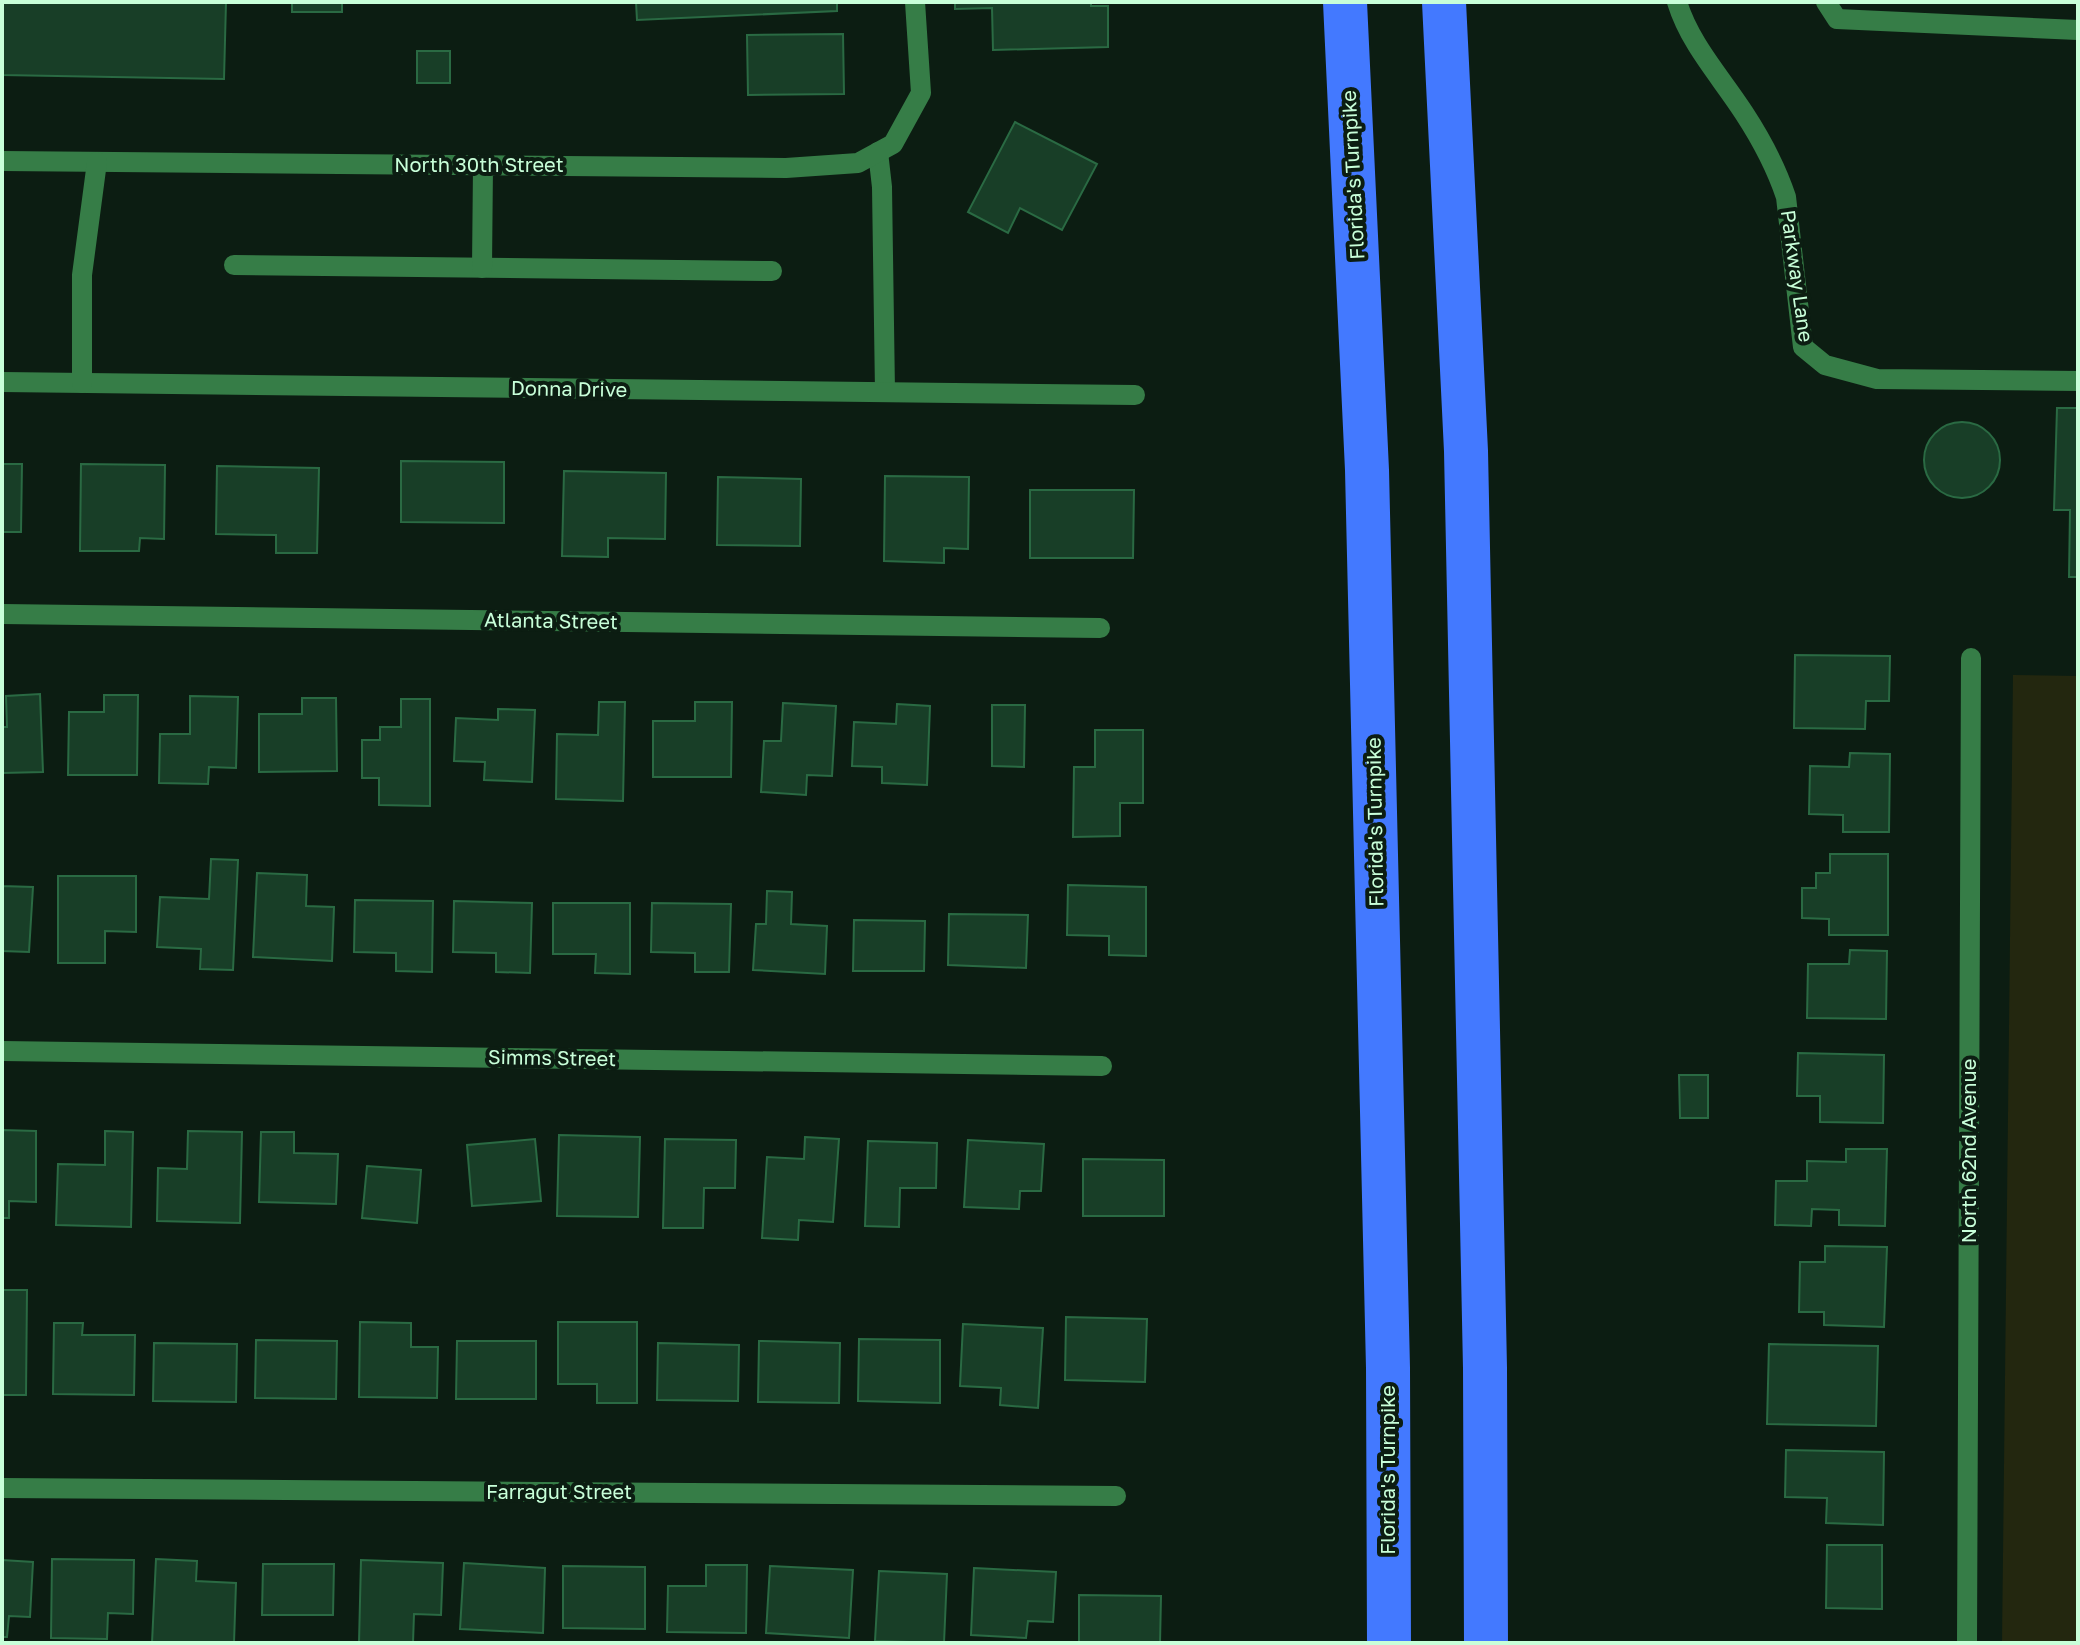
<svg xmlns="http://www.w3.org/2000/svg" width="2080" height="1645" viewBox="0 0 2080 1645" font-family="'Golos Text',sans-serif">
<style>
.green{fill:#23270f}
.building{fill:#183e27;stroke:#2a6a43;stroke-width:2}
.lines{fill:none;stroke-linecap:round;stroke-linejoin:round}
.minor{stroke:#367d47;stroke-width:20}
.highway{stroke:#4379ff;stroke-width:44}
.labels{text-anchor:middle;stroke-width:8;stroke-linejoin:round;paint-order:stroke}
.street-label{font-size:20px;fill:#c8ffd9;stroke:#0c1d12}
</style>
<rect width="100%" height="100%" fill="#0c1d12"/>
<!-- green -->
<path class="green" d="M2013,675l65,1v967h-76z"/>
<!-- building -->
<g class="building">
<path d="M2,2h224l-2,77 -222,-4z"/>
<rect x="292" y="2" width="50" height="10"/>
<path d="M636,2h201v9l-200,9z"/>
<path d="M955,2h136v4h17v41l-115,3 -1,-42 -37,1z"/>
<path d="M843,34l1,60 -96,1 -1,-60z"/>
<rect x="417" y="51" width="33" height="32"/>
<path d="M1015,122l82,42 -35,66 -42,-22 -12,25 -40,-21z"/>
<path d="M2057,408h21v169h-9l1,-67h-16z"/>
<circle cx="1962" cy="460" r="38"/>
<path d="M401,461l103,1v61l-103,-1z"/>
<path d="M2,464h20l-1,68h-19z"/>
<path d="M81,464l84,1 -1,74 -24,-1 -1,13h-59z"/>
<path d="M217,466l102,2 -2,85h-41v-18l-60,-1z"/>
<path d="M564,471l102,2 -1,66 -57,-1v19l-46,-1z"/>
<path d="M885,476l84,1 -1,72 -24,-1v15l-60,-2z"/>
<path d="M718,477l83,2 -1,67 -83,-1z"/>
<path d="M1030,490h104l-1,68h-103z"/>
<path d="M1795,655l95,1 -1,45h-23l-1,28 -71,-1z"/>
<path d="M40,694l3,78 -41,1v-46h5l-1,-31z"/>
<path d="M104,695h34l-1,80h-69l1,-63h35z"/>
<path d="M190,696l48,1 -2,71 -27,-1 -1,17 -49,-1 1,-49h30z"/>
<path d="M302,698h34l1,73 -78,1v-58h43z"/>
<path d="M401,699h29v107l-51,-1v-27h-17v-38h18v-13h21z"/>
<path d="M599,702h26l-2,99 -67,-2 1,-65 41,1z"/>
<path d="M695,702h37l-1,75h-78v-56h42z"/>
<path d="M783,703l53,3 -4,70 -25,-1 -1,20 -45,-3 3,-51h17z"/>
<path d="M897,704l33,2 -3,79 -45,-2v-16l-30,-1 2,-44 42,2z"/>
<path d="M992,705h33l-1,62 -32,-1z"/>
<path d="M498,709l37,1 -3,72 -48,-2 1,-18 -31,-1 2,-43 42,2z"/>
<path d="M1095,730h48v73h-23v33l-47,1 1,-70h21z"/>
<path d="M1850,753l40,1 -1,78h-46v-17l-34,-1 1,-48 39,1z"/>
<path d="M1830,854h58v81h-59v-16l-27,-1v-30h14v-15h14z"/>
<path d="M211,859l27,1 -5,110 -33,-1 1,-20 -44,-2 3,-50 49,2z"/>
<path d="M2,870v16l31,1 -4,65 -27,-1z"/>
<path d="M257,873l50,2 -1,31 28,1 -2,54 -79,-4z"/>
<path d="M58,876h78v56l-31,-1v32h-47z"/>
<path d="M1068,885l78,2v69l-37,-1v-19l-42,-1z"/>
<path d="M767,891l25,1 -1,32 36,2 -2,48 -72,-4 3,-46h10z"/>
<path d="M355,900l78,1 -1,71 -36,-1v-18l-42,-1z"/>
<path d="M454,901l78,2 -2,70 -34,-1v-19l-43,-1z"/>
<path d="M553,903h77v71l-35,-1 1,-19h-43z"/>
<path d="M652,903l79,1 -2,68h-34v-19l-44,-1z"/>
<path d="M949,914l79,1 -2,53 -78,-3z"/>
<path d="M854,920l71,1 -1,50h-71z"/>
<path d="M1850,950l37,1 -1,68 -79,-1 1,-54h41z"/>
<path d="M1798,1053l86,2 -1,68 -63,-1v-26h-23z"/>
<path d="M1679,1075h29v43h-28z"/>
<path d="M2,1130l34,1v71l-27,-1v17h-7z"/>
<path d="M105,1131l28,1 -2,95 -75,-2 2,-61 47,1z"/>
<path d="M188,1131l54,1 -2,91 -83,-2 1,-53 29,1z"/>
<path d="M261,1132h33v21l44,1 -2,50 -77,-2z"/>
<path d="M559,1135l81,2 -2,80 -81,-1z"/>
<path d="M805,1137l34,2 -6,83 -34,-2 -1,20 -36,-2 5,-81 37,2z"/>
<path d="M535,1139l6,62 -69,5 -5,-61z"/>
<path d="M665,1139l71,1 -1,48h-31l-1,40h-40z"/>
<path d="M968,1140l76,4 -3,47h-21l-1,18 -55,-2z"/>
<path d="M868,1141l69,2 -1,45h-36l-1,39 -34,-1z"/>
<path d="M1846,1149h41l-2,77 -46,-1v-15l-27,-1 -1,17 -36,-1 1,-44h31v-20l39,1z"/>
<path d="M1083,1159l81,1v56h-81z"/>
<path d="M367,1166l54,4 -4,53 -55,-5z"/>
<path d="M1825,1246l62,1 -3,80 -60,-2v-13h-25l1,-50h25z"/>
<path d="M2,1290h25l-1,105h-24z"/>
<path d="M1066,1317l81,2 -2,63 -80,-2z"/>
<path d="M360,1322l51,1v24h27l-1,51 -78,-1z"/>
<path d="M558,1322h79v81h-40v-19h-39z"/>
<path d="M54,1323h29l-1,12h53l-1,60 -81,-1z"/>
<path d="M963,1324l80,4 -5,80 -38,-3 1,-17 -41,-2z"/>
<path d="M859,1339l81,1v63l-82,-2z"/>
<path d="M256,1340l81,1 -1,58 -81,-1z"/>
<path d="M457,1341h79v58h-80z"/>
<path d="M759,1341l81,2 -1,60 -81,-1z"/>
<path d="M154,1343l83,1 -1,58 -83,-1z"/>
<path d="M658,1343l81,2 -1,56 -81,-1z"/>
<path d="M1769,1344l109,2 -2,80 -109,-2z"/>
<path d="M1786,1450l98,2 -1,73 -57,-2 1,-25 -42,-1z"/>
<path d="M1827,1545h55v64l-56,-1z"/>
<path d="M52,1559l82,1 -1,54 -25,-1 -1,26 -56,-1z"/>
<path d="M156,1559l41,2 -1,20 40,2 -2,60h-82z"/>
<path d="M2,1560l31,2 -3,55 -21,-1 -2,21h-5z"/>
<path d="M361,1560l82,3 -2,52 -27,-1 -1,29h-54z"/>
<path d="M464,1563l81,5 -2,65 -83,-4z"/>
<path d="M263,1564h71l-1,51h-71z"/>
<path d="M706,1565h41l-1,68 -79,-1 1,-46h38z"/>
<path d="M563,1566l82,1v62l-82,-1z"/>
<path d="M770,1566l83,4 -4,68 -83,-5z"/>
<path d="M974,1568l82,4 -3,50 -25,-1 -2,17 -55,-3z"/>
<path d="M879,1571l68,3 -3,69 -69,-2z"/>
<path d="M1079,1595l82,1 -1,47h-81z"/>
</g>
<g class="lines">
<!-- minor -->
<g class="minor">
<path d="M1677,2c13,42 43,74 67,111 17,26 32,54 42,84l17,150 22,18 52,14 201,2"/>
<path d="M1826,2l11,17 241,11"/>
<path d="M878,152l4,35 3,205"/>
<path d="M2,161l784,7 72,-5 35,-19 28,-51 -6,-91"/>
<path d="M234,265l538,6"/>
<path d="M482,268l1,-102"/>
<path d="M2,382l1133,13"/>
<path d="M82,383v-108l15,-113"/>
<path d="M2,614l1098,14"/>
<path d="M2,1051l1100,15"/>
<path d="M2,1488l1114,8"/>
<path d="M1967,1643l4,-985"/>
</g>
<!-- highway -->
<g class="highway">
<path d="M1345,2l22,468 21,898 1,275"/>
<path d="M1444,2l22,449 19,917 1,275"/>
</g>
</g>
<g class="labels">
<!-- street labels -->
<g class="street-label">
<text x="479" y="172">North 30th Street</text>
<text transform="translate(1353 175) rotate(-93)" y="7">Florida's Turnpike</text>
<text transform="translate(1797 276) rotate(82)" y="7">Parkway Lane</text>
<text transform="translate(569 389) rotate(1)" y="7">Donna Drive</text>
<text transform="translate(551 621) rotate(1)" y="7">Atlanta Street</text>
<text transform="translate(1375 822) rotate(-91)" y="7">Florida's Turnpike</text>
<text transform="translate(552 1058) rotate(1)" y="7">Simms Street</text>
<text transform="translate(1969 1151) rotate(-90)" y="7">North 62nd Avenue</text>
<text transform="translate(1388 1470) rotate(-90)" y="7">Florida's Turnpike</text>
<text x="559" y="1499">Farragut Street</text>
</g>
</g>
<!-- border -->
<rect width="2080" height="1645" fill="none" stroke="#c8ffd9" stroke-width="8"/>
</svg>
